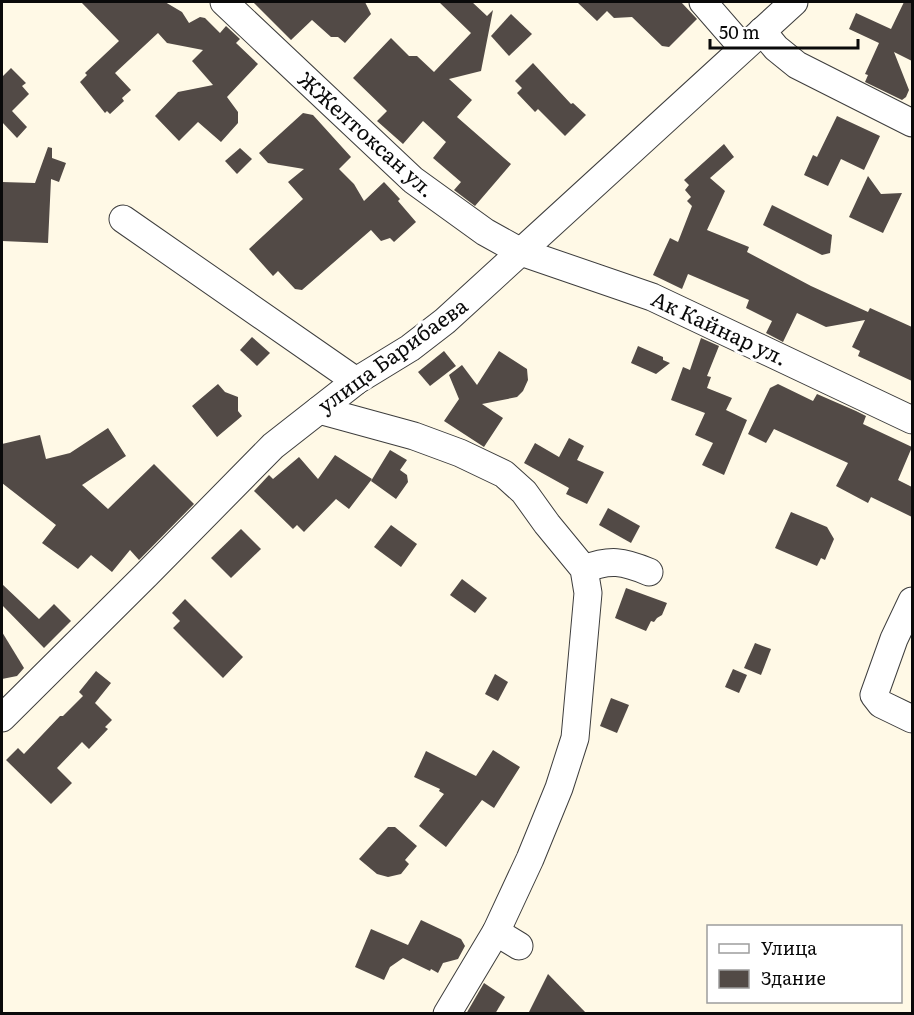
<svg xmlns="http://www.w3.org/2000/svg" width="914" height="1015" viewBox="0 0 914 1015" font-family="Literata,serif">
<style>
.building{fill:#524a46}
.lines{fill:none;stroke-linecap:round;stroke-linejoin:round}
.minor-casing{stroke:#3d3d3d;stroke-width:29}
.minor{stroke:#fff;stroke-width:27}
.labels{text-anchor:middle;stroke-width:6;stroke-linejoin:round;paint-order:stroke}
.street-label{font-size:21px;fill:#0a0a0a;stroke:#fff}
</style>
<rect width="100%" height="100%" fill="#fff9e6"/>
<!-- building -->
<g class="building">
<path d="M81,2h84l17,10 7,11 11,-6 5,1 15,15 6,-7 14,13 -4,4 22,21 -31,33 11,15v11l-17,19 -23,-20 -19,19 -24,-25 23,-24 35,-7 -21,-24 11,-11 -36,-7 -9,-10 -43,40 16,17 -9,8 2,3 -14,13 -3,-3 -2,2 -25,-31 7,-7 -2,-2 34,-32z"/>
<path d="M253,2h112l6,12 -26,29 -7,-6h-7l-19,-17 -21,20z"/>
<path d="M439,2h33l15,14 6,-6 -12,61 -32,8 23,21 -15,17 54,47 -36,42 -21,-16 7,-8 -28,-24 13,-16 -23,-21 -20,23 -26,-23 10,-10 -34,-33 38,-40 18,18h8l17,16 37,-39z"/>
<path d="M577,2h104l16,17 -28,28 -7,-1 -30,-29 -18,1 -7,-7 -10,10z"/>
<path d="M904,2h8v59l-18,-9 15,38 -3,7 -4,3 -37,-18 3,-7 -3,-1 14,-31 -30,-14 7,-16 35,16z"/>
<path d="M511,14l21,20 -23,22 -18,-20z"/>
<path d="M533,63l38,41 2,-1 13,12 -21,21 -27,-27 -3,3 -18,-19 5,-5 -7,-7z"/>
<path d="M11,68l15,15 -4,3 7,8 -17,17 15,16 -10,11 -15,-16v-45z"/>
<path d="M303,113l10,2 38,42 -12,12 15,15 10,17 20,-19 16,17 -2,2 18,21 -22,20 -4,-4 -9,3 -10,-11 -69,60 -7,-1 -17,-18 -5,5 -24,-27 54,-50 -15,-17 16,-13 -36,-6 -9,-10z"/>
<path d="M837,116l43,20 -16,34 -23,-11 -13,27 -24,-11 9,-20 4,2z"/>
<path d="M724,144l10,13 -24,21 15,13 -18,39 42,17 -2,5 64,34 57,26 2,-4 42,19v54l-54,-25 2,-5 -8,-4 13,-27 -39,7 -29,-14 -14,29 -17,-9 6,-12 -26,-13 3,-8 -61,-26 -6,15 -29,-14 17,-37 8,4 14,-36 -5,-5 4,-4 -6,-7 4,-5 -5,-5z"/>
<path d="M48,147l4,1v10l14,5 -7,19 -8,-3 -3,64 -46,-2v-59l33,1z"/>
<path d="M240,148l12,11 -15,15 -12,-13z"/>
<path d="M868,176l13,18 21,-1 -19,40 -34,-16z"/>
<path d="M772,205l60,30 -2,18 -8,2 -59,-30z"/>
<path d="M252,337l18,16 -13,13 -17,-16z"/>
<path d="M701,338l18,8 -12,30 4,1 -4,11 25,10 -6,12 21,10 -23,55 -22,-10 11,-22 -18,-8 10,-22 -34,-13 12,-33 7,3z"/>
<path d="M638,346l25,11v3l7,3 -14,11 -25,-11z"/>
<path d="M444,351l12,15 -26,20 -12,-14z"/>
<path d="M499,351l28,18 1,11 -5,11 -6,6 -35,7 21,14 -19,29 -40,-26 15,-22 -10,-24 13,-10 15,20z"/>
<path d="M218,384l7,8 13,5v14l4,5 -25,21 -25,-31z"/>
<path d="M778,384l35,17 4,-7 39,17 10,5 -3,8 49,23 -14,33 14,7v30l-41,-20 -3,6 -32,-17 12,-23 -74,-34 -8,14 -18,-9 22,-46z"/>
<path d="M108,428l18,28 -44,29 26,24 46,-45 40,40 -55,56 -9,-10 -18,22 -21,-17 -13,14 -36,-26 14,-18 -54,-42v-39l38,-9 6,24 24,-6z"/>
<path d="M569,438l15,8 -7,14 27,12 -17,32 -21,-10 3,-6 -45,-25 11,-20 24,14z"/>
<path d="M390,450l17,10 -7,10 7,5 1,7 -12,17 -25,-18z"/>
<path d="M335,455l37,24 -23,30 -13,-10 -32,33 -7,-7 -4,4 -39,-38 15,-16 4,4 26,-22 19,22z"/>
<path d="M608,508l32,18 -9,17 -32,-18z"/>
<path d="M791,512l36,15 7,12 -9,21 -4,-2 -4,8 -42,-18z"/>
<path d="M391,525l26,19 -16,23 -27,-20z"/>
<path d="M241,529l20,20 -30,29 -20,-20z"/>
<path d="M462,579l25,19 -12,15 -25,-18z"/>
<path d="M2,584l37,35 15,-15 17,17 -27,27 -42,-43z"/>
<path d="M626,588l41,15 -5,12 -5,3 -3,4 -3,-1 -5,10 -31,-13z"/>
<path d="M185,599l58,58 -20,21 -50,-50 7,-7 -8,-8z"/>
<path d="M2,632l22,36 -7,8 -15,3z"/>
<path d="M755,643l16,6 -10,26 -17,-7z"/>
<path d="M733,669l14,6 -8,18 -14,-6z"/>
<path d="M96,671l15,12 -16,20 17,17 -7,7 3,2 -19,20 -7,-7 -25,26 15,15 -21,21 -45,-44 12,-12 6,6 36,-38h3l20,-20 -4,-4z"/>
<path d="M495,674l13,8 -10,19 -13,-7z"/>
<path d="M611,698l18,7 -12,28 -17,-7z"/>
<path d="M493,750l27,17 -26,41 -12,-8 -36,47 -27,-21 25,-32 -5,-3 1,-2 -26,-12 12,-26 50,25z"/>
<path d="M388,827h7l22,19 -12,14 4,4 -8,10 -13,3 -11,-3 -18,-15z"/>
<path d="M421,920l40,19 4,7 -7,13 -15,4 -5,10 -7,-4 -1,2 -27,-13 -13,9 -6,13 -29,-13 16,-38 37,16z"/>
<path d="M548,974l39,40h-59z"/>
<path d="M484,983l21,14 -10,17h-29z"/>
</g>
<g class="lines">
<!-- minor casing -->
<g class="minor-casing">
<g id="minor">
<path d="M224,2l189,178 72,52 36,20 131,45 260,123"/>
<path d="M703,2l40,46"/>
<path d="M762,31l14,17 21,17 115,58"/>
<path d="M123,219l233,162"/>
<path d="M319,410l95,26 46,17 44,21 20,18 23,32 37,45 4,24 -13,145 -16,50 -29,71 -34,73 -49,82"/>
<path d="M584,569c26,-10 39,-8 65,3"/>
<path d="M912,601l-18,38 -20,56 7,9 31,15"/>
<path d="M2,718l145,-144 126,-128 83,-65 54,-33 35,-27 349,-319"/>
<path d="M496,932l23,14"/>
</g>
</g>
<!-- minor -->
<use href="#minor" class="minor"/>
</g>
<g class="labels">
<!-- street labels -->
<g class="street-label">
<text transform="translate(366 135) rotate(42)" y="7">ЖЖелтоксан ул.</text>
<text transform="translate(719 329) rotate(25)" y="7">Ак Кайнар ул.</text>
<text transform="translate(393 356) rotate(-36)" y="7">улица Барибаева</text>
</g>
</g>
<!-- border -->
<rect width="914" height="1015" fill="none" stroke="#0a0a0a" stroke-width="6"/>
<!-- legend -->
<rect x="707" y="925" width="195" height="78" fill="#ffffff" stroke="#9d9d9d" stroke-width="1.5"/>
<rect x="719" y="944" width="30" height="9" fill="#ffffff" stroke="#9d9d9d" stroke-width="1.5"/>
<text x="761" y="955" font-size="18" fill="#0a0a0a">Улица</text>
<rect x="719" y="970" width="30" height="18" fill="#524a46" stroke="#9d9d9d" stroke-width="1.5"/>
<text x="761" y="985" font-size="18" fill="#0a0a0a">Здание</text>
<!-- scale -->
<path d="M710 39v9h148v-9" fill="none" stroke="#0a0a0a" stroke-width="3"/>
<text x="719" y="39" font-size="18" fill="#0a0a0a" stroke="#ffffff" stroke-width="4.5" paint-order="stroke">50 m</text>
</svg>
